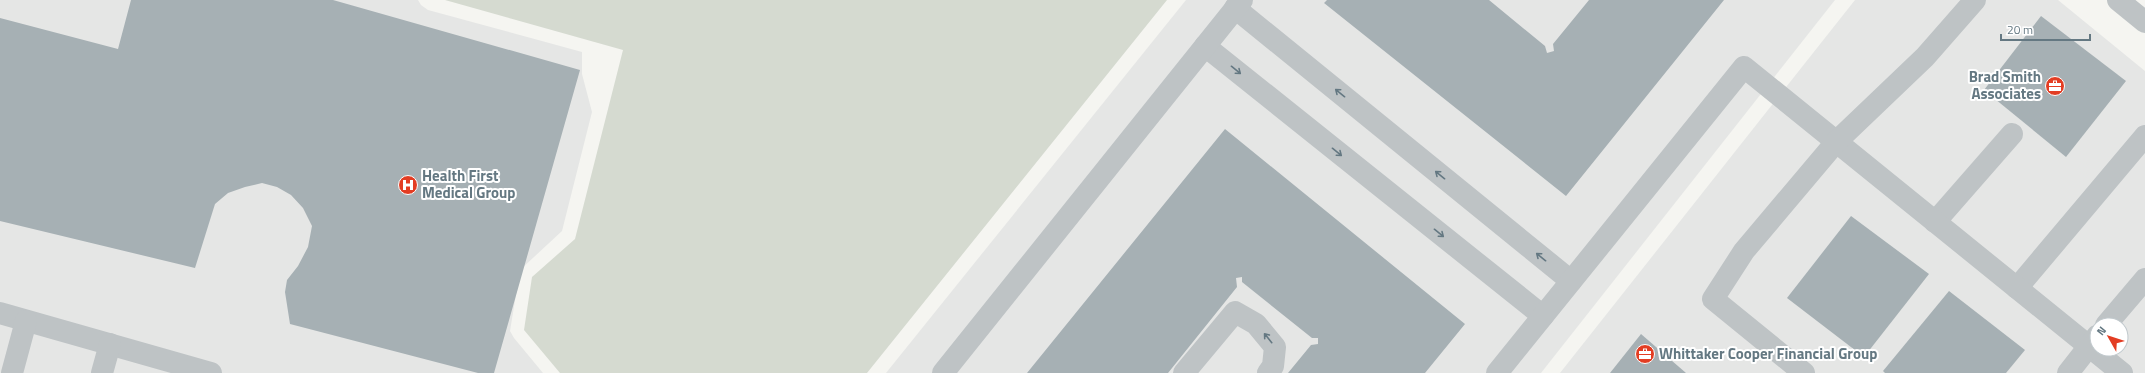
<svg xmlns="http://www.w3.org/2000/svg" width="2145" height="373" viewBox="0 0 2145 373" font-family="'Titillium Web',sans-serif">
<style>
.built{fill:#e5e6e5;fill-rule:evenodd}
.green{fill:#d5dad0}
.building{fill:#a6b0b4}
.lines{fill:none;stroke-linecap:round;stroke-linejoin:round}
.minor{stroke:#bec3c5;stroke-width:22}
.oneway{stroke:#647882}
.labels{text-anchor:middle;stroke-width:4;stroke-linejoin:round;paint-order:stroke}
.poi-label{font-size:15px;font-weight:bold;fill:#647882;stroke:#fff;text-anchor:start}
</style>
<rect width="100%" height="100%" fill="#f5f5f1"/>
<!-- built -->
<g class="built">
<path d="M0,0h418l3,5 7,5 154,42v22l10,38 -30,119 -42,39 -10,61 4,7 29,35h-543z"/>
<path d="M1186,0h649l-294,373h-655z"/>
<path d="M1855,0h203l87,71v302h-585zM2097,325h24v24h-24z"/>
</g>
<!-- green -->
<path class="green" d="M445,0h722l-300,373h-307l-36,-43 8,-53 43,-38 48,-189z"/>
<!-- building -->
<g class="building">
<path d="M131,0h202l247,70 -86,303h-16l-188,-49 -5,-32 2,-12 11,-14 10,-19 4,-21 -9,-18 -12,-13 -14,-8 -15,-4 -17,4 -17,6 -13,11 -20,64 -195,-47v-203l118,31z"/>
<path d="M1327,0h162l56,46 2,7 7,-2 -1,-7 36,-44h135l-158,196 -242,-193z"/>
<path d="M2041,16l85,65 -60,76 -82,-67z"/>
<path d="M1225,129l240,195 -40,49h-137l23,-28 7,-1v-6h-6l-70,-56v-5l-6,1 1,9 -69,86h-141z"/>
<path d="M1851,216l78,58 -65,83 -77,-59z"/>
<path d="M1949,291l76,59 -19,23h-121l-2,-2z"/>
<path d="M1641,334l45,39h-76z"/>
</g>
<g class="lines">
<!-- minor -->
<g class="minor">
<path d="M2118,0l27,22"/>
<path d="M1235,8l336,273"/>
<path d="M1205,46l338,270"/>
<path d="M1935,222l77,-88"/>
<path d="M2017,288l128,-152"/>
<path d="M0,313l211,60"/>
<path d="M2106,325l39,-46"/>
<path d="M12,373l14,-52"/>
<path d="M102,373l8,-29"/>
<path d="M943,373l299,-373"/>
<path d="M1184,373l51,-61 21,12 19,23 -2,19 -5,7"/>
<path d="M1497,373l247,-306 378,306"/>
<path d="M1804,373l-91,-74 31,-48 92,-109 89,-85 50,-57"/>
<path d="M2068,373l29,-37"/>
</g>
</g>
<!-- one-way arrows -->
<defs><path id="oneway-shaft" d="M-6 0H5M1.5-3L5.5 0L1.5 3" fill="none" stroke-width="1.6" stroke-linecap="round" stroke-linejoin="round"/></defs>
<g class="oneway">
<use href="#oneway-shaft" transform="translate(1236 70) rotate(39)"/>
<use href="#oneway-shaft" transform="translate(1340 93) rotate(-141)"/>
<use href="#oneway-shaft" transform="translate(1337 152) rotate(39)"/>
<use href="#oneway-shaft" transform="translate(1440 175) rotate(-141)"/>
<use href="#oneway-shaft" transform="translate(1439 233) rotate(39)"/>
<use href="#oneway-shaft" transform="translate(1541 257) rotate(-141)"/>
<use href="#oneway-shaft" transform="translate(1268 338) rotate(-129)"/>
</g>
<!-- icons -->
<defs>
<g id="office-disc" transform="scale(1)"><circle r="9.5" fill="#e33d23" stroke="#fff"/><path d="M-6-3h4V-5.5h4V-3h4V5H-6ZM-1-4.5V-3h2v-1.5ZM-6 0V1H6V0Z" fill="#fff"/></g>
<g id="hospital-disc" transform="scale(1)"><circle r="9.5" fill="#e33d23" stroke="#fff"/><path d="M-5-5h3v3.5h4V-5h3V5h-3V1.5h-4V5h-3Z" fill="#fff"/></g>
</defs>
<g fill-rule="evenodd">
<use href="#office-disc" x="2055" y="86"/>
<use href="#hospital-disc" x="408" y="185"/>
<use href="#office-disc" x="1645" y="354"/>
</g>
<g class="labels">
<!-- poi labels -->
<g class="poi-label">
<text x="2041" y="82" text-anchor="end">Brad Smith<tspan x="2041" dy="17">Associates</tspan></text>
<text x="422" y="181">Health First<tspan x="422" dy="17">Medical Group</tspan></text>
<text x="1659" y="359">Whittaker Cooper Financial Group</text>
</g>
</g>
<!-- north arrow -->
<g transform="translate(2109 337) rotate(309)"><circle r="19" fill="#ffffff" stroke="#c1c9cd"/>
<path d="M0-3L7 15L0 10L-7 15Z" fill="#e33d23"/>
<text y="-6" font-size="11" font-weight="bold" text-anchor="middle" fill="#647882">N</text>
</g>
<!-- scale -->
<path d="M2001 34v6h89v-6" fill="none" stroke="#647882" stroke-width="2"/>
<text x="2007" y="34" font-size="12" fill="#647882" stroke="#ffffff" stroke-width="3" paint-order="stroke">20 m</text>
</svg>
